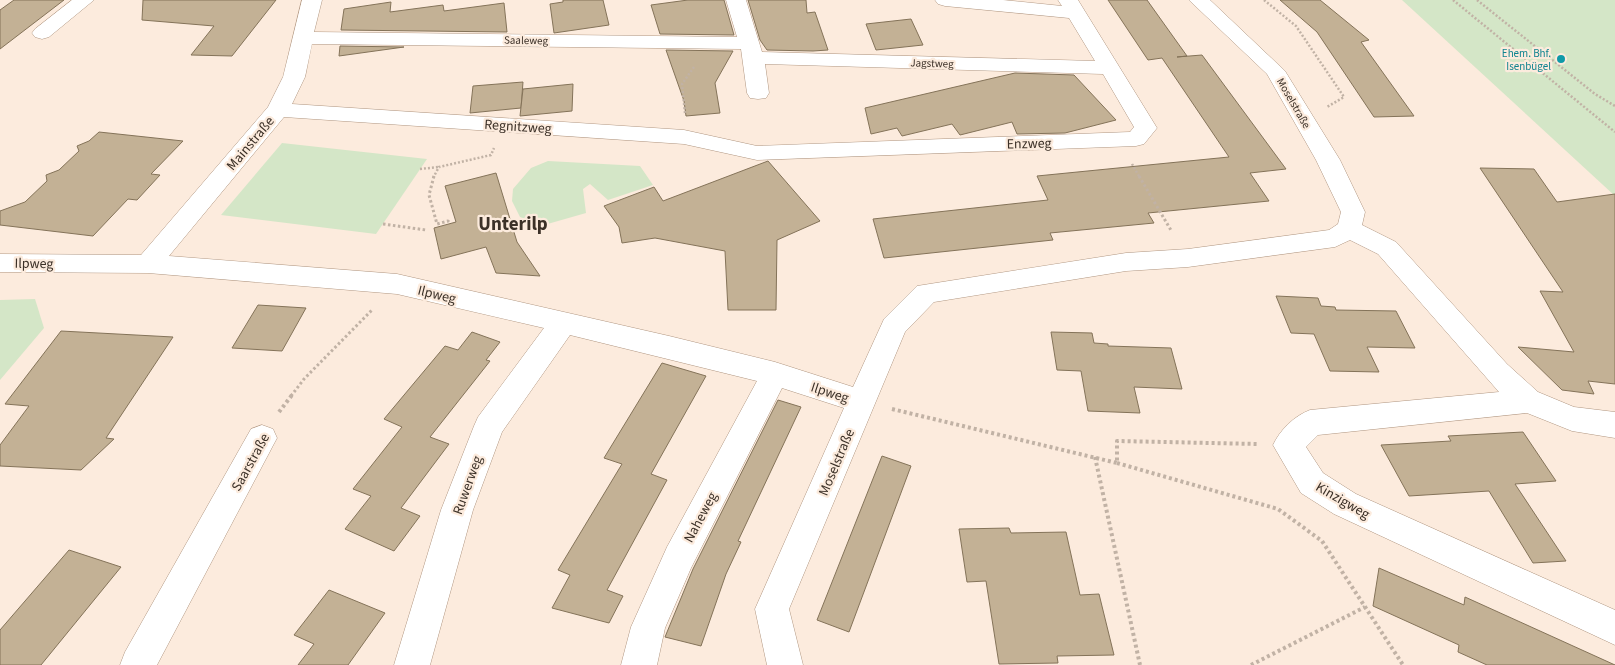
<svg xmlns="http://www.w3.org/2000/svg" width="1615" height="665" viewBox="0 0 1615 665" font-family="'Source Sans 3',sans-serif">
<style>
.green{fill:#d4e6c7}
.building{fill:#c3b195;stroke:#847359}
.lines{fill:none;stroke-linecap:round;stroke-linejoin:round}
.minor-casing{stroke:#b09681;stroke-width:1}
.path-far2{stroke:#c1b2a5;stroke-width:2.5;stroke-dasharray:2 2;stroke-linecap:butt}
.path-far1{stroke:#c1b2a5;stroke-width:3;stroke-dasharray:2.5 2.5;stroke-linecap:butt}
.path{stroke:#c1b2a5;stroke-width:4;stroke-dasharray:3 3;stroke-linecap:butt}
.minor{fill:#fff;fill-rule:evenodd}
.culture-dot{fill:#0f9aa8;stroke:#fcebdd;stroke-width:2}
.labels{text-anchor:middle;stroke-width:4.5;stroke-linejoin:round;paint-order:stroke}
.far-street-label{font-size:11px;fill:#3b3027;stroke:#fcebdd}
.far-culture-label{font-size:11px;fill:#0d838f;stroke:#fcebdd;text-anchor:end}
.street-label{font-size:14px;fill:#3b3027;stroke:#fcebdd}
.district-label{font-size:19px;font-weight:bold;fill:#3b3027;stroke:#fcebdd}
</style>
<rect width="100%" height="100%" fill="#fcebdd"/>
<!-- green -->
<g class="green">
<path d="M1402,0h213v196z"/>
<path d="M282,143l145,16 -51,75 -155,-19z"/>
<path d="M548,161l92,5 13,19 -45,15 -18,-16 -7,5 3,24 -49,14 -17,-10 -8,-16 1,-12 18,-21z"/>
<path d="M35,299l9,29 -44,52v-80z"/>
</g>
<!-- building -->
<g class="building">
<path d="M14,0h50l-64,49v-39z"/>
<path d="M143,0h133l-44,56 -41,-1 23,-29 -72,-6z"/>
<path d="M563,0h40l6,25 -55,8 -4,-29 13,-2z"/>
<path d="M688,0h36l10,35 -74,-1 -9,-29z"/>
<path d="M748,0h58l1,13 8,-1 13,38 -15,1 -46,-1 -7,-10z"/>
<path d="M1108,0h39l40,56 -10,1 25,-2 84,114 -36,4 19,28 -121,12 6,10 -104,10 3,7 -169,18 -11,-39 175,-19 -11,-24 192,-19 -67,-99 -14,2z"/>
<path d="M1280,0h40l49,40 -8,2 53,74 -40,1 -57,-85z"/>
<path d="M391,2l-1,10 53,-7 1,6 60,-8 3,29 -166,-2 3,-21z"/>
<path d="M911,19l12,26 -47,5 -10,-26z"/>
<path d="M340,46l64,1 -65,9z"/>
<path d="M666,50l67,1 -18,32 5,30 -34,3 -2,-15z"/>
<path d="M1015,73l59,2 42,45 -51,13 -48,1 -5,-12 -52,13 -8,-11 -50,12 -5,-8 -26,6 -6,-26z"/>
<path d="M523,82l-2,26 -51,5 3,-27z"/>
<path d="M573,84l-1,27 -52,5 3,-27z"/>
<path d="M99,132l84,9 -32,33 9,1 -23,25 -9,-1 -35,37 -93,-11v-14l25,-9 22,-21 -1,-6 13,-5 20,-19 -2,-5 12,-5z"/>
<path d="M768,161l52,60 -43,19 -1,70h-48l-3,-59 -70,-13 -33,5 -3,-16 -15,-21 50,-19 9,14z"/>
<path d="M1480,168l54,1 23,33 58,-8v190l-27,-3 6,13 -32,-4 -44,-43 56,5 -34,-61 23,1z"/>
<path d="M496,173l21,69 23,34 -44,-3 -10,-26 -45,12 -7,-31 22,-6 -11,-36z"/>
<path d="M1276,296l42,2 3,8 14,1 1,3 60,1 19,37 -48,-1 12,25 -49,-1 -16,-37 -23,-1z"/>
<path d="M258,305l48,3 -24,43 -50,-3z"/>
<path d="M61,331l112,6 -67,101 8,1 -33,31 -81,-4v-21l29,-39 -24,-2z"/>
<path d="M472,332l28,10 -14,18 4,1 -60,76 19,7 -48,64 19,8 -26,35 -49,-22 26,-33 -18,-7 49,-62 -18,-8 61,-73 13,4z"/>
<path d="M1051,332l41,1 2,10 14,1v2l63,2 11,41 -48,-2 6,26 -52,-2 -7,-40 -24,-1z"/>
<path d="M662,363l44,13 -55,98 16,6 -60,110 16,6 -14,27 -57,-15 18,-33 -12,-5 64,-106 -18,-6z"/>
<path d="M778,400l23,7 -63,134 3,1 -15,32 -25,72 -36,-9 28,-68z"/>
<path d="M1523,432l33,49 -41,3 51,77 -33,2 -44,-72 -80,5 -28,-51 70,-4 -3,-5z"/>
<path d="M882,456l29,10 -62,166 -32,-12z"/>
<path d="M1009,528l2,5 55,-1 14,63 19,-1 15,61 -57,1 1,7 -59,1 -13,-83 -19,1 -8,-53z"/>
<path d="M69,550l52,17 -80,98h-41v-35z"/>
<path d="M1379,568l85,37 1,-8 150,68h-128l-29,-13 1,-7 -86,-39z"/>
<path d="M329,590l56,23 -37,52h-50l16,-21 -20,-9z"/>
</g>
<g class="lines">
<!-- minor casing -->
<g class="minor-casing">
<g id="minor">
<path d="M72,0h22l-45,37 -7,2 -7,-2 -3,-4 3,-4z"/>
<path d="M302,0h20l-8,32 423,5 -11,-37h20l16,52 333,9 -26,-43 -124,-12 -7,-2 -3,-4h68l59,6 -4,-6h20l79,128 -13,16 -8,2 -379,14 -73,-16 -400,-27 -115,139 228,18 272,62 106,26 78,25 31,-68 33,-33 209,-33 62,-4 141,-19 9,-6 3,-12 -25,-52 -49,-86 -78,-74h21l75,71 55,89 25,52 -3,13 34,17 111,122 31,28 36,15 41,5v26l-43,-7 -45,-18 -209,22 -12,12 17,26 33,21 259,116v35l-281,-131 -33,-21 -28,-48c7,-15 21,-29 37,-35l189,-18 -121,-138 -28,-14 -15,7 -147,20 -62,4 -192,31 -29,30 -116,277 14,56h-36l-12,-56 89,-201 -62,-20 -91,180 -26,60 -8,37h-36l10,-38 36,-80 90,-166 -187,-46 -68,97 -29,78 -43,155h-36l47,-155 33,-84 4,-9 66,-89 -147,-34 -249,-21 -148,-1v-18l141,1 127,-148 15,-30zM312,44l429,5 6,44 3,5 8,1 8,-1 3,-5 -4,-29 338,10 31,53 -4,5 -373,14 -73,-16 -392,-26 13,-27z"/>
<path d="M262,425l11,4 4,9 -120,227h-37l5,-13 126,-223z"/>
</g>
</g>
<!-- path-far2 -->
<g class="path-far2">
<path d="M1264,0l32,26 48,71 -17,10"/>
<path d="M1453,0l162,132"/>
<path d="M1477,0l118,94 20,12"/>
<path d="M685,113l-3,-29 12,-17"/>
<path d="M1132,164l8,14"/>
<path d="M420,169l19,-2"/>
<path d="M433,178l6,-11 52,-12 3,-7"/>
</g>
<!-- path-far1 -->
<g class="path-far1">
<path d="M434,176l-5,19 8,29 11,-3 2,2"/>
<path d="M1139,176l33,56"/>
<path d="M383,224l43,6"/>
<path d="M291,396l13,-17 68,-69"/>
</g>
<!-- path -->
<g class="path">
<path d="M892,409l225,54v-22l141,3"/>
<path d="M279,412l13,-17"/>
<path d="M1095,457l45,208"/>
<path d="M1117,463l161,46 44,32 81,124"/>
<path d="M1251,665l114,-58"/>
</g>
<!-- minor -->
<use href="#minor" class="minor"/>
</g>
<!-- markers -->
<circle class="culture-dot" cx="1561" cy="59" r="5"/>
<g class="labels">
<!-- far-street labels -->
<g class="far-street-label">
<text transform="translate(526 40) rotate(1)" y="4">Saaleweg</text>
<text transform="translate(932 63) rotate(2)" y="4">Jagstweg</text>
<text transform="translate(1294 103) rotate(60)" y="4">Moselstraße</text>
</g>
<!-- far-culture labels -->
<g class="far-culture-label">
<text x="1551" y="57">Ehem. Bhf.<tspan x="1551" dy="13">Isenbügel</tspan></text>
</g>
<!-- street labels -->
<g class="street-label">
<text transform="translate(518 126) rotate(4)" y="5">Regnitzweg</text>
<text transform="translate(250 143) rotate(-50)" y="5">Mainstraße</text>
<text transform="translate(1029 143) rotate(-1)" y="5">Enzweg</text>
<text transform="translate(34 263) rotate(1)" y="5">Ilpweg</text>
<text transform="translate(437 294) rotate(14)" y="5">Ilpweg</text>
<text transform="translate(830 392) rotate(18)" y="5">Ilpweg</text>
<text transform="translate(250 462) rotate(-61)" y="5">Saarstraße</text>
<text transform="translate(836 462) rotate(-67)" y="5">Moselstraße</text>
<text transform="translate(467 485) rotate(-70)" y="5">Ruwerweg</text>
<text transform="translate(1343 500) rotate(30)" y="5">Kinzigweg</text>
<text transform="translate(700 517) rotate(-62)" y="5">Naheweg</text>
</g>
<!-- district labels -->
<g class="district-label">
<text x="513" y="230">Unterilp</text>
</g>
</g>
</svg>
